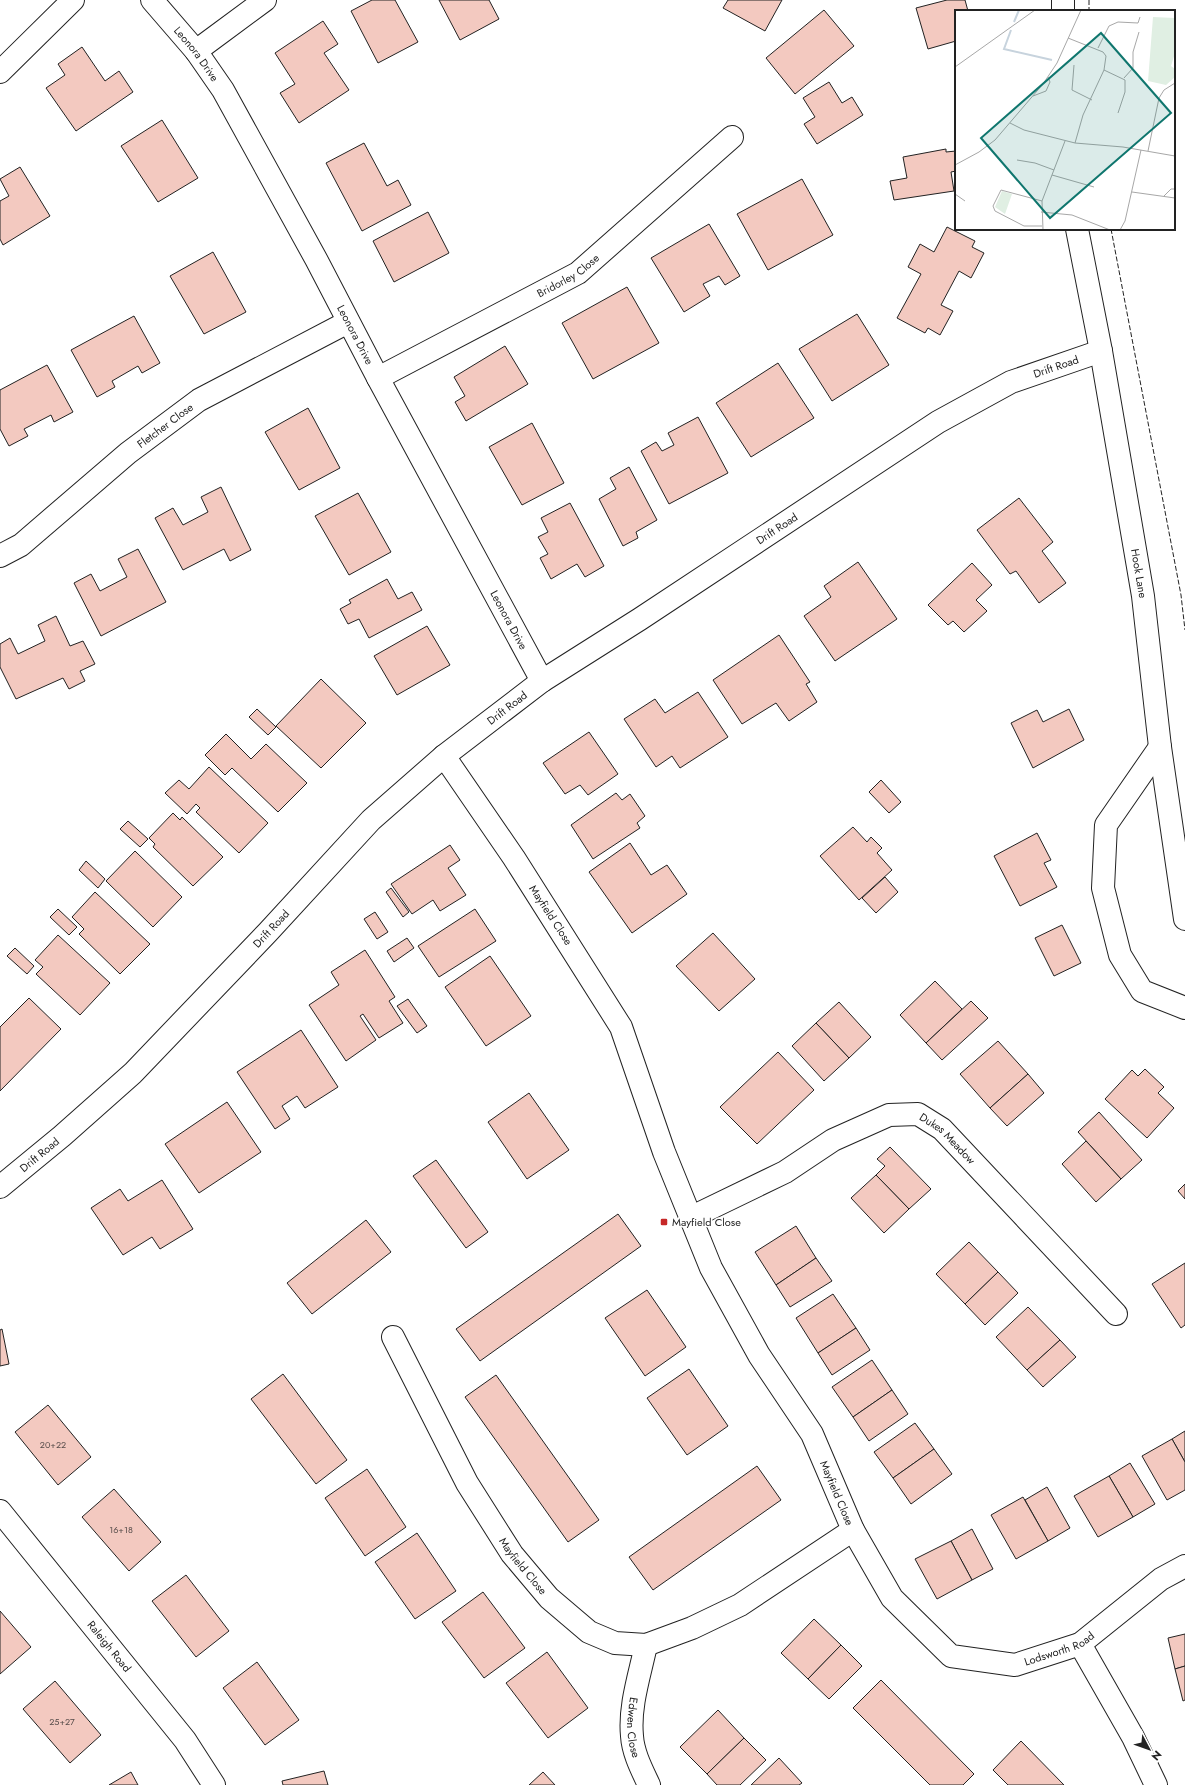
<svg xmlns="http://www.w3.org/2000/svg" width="1185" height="1785" viewBox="0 0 1185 1785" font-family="Jost,sans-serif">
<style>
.building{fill:#f3c9c0;stroke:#222}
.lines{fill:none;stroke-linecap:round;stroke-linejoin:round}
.minor-casing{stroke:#222;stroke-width:24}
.minor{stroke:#fff;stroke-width:22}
.fence{stroke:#222;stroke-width:1;stroke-dasharray:5 2;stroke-linecap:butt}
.poi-dot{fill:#c62828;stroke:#fff;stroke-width:1.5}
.labels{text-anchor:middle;stroke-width:3;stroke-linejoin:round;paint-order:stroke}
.number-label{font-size:9px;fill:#564c4a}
.street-label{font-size:11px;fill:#222;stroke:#fff}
.poi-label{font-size:11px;fill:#222;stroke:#fff;text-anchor:start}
.inset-river{fill:none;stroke:#c7d3dd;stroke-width:2}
.inset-road{fill:none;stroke:#a7a7a7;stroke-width:1}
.view{fill:#0f766e;fill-opacity:0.15;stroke:#0f766e;stroke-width:2}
.inset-edge{fill:none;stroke:#222;stroke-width:2}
</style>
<rect width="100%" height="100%" fill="#fff"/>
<!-- building -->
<g class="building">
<path d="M372,0h23l23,42 -40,21 -27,-52z"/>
<path d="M439,0h50l10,19 -39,21z"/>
<path d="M728,0h54l-17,31 -42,-23z"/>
<path d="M947,0h18l3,11h-12v30l-28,8 -12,-41z"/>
<path d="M824,10l30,36 -59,48 -29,-36z"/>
<path d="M323,21l15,23 -14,9 25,37 -50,33 -19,-30 15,-9 -20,-31z"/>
<path d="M82,47l23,34 14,-10 14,21 -57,39 -30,-43 19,-13 -7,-11z"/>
<path d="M829,82l13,21 10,-6 11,18 -46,29 -13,-20 11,-7 -12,-19z"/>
<path d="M162,120l36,58 -40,24 -37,-56z"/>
<path d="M364,143l23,43 11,-6 13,25 -49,26 -36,-68z"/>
<path d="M946,149v3l10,-1v20l-5,1 3,19 -60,9 -4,-19 17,-3 -4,-21z"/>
<path d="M20,167l30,49 -47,29 -3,-6v-38l9,-5 -9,-17z"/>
<path d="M802,179l31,56 -65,35 -31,-56z"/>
<path d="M428,212l21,41 -55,29 -21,-41z"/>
<path d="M709,224l31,52 -15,9 -6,-9 -16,8 7,12 -26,16 -33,-54z"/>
<path d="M947,227l28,14 -3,6 12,6 -13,25 -12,-7 -18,34 12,6 -13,24 -12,-7 -3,5 -28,-15 24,-44 -13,-7 12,-23 14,8z"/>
<path d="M213,252l33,60 -42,22 -34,-58z"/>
<path d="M627,287l32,56 -66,36 -31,-56z"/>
<path d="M857,314l32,51 -57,36 -33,-52z"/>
<path d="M134,316l26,47 -18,10 -4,-7 -26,15 3,6 -18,10 -26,-47z"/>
<path d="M505,346l23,38 -62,37 -11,-19 10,-6 -11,-19z"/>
<path d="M778,363l36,55 -63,39 -35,-54z"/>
<path d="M47,365l26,47 -19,10 -3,-7 -27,14 4,7 -19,10 -9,-17v-39z"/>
<path d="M308,408l32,60 -41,22 -34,-58z"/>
<path d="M698,417l30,56 -59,31 -28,-53 15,-9 6,9 12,-6 -6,-12z"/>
<path d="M532,423l32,60 -42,22 -33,-58z"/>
<path d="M629,467l28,53 -21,12 2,6 -15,8 -24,-47 17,-10 -6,-11z"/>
<path d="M221,487l30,63 -21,11 -6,-12 -41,21 -28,-52 18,-10 10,17 25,-13 -7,-15z"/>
<path d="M358,493l33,59 -42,23 -34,-59z"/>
<path d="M1019,498l34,44 -11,9 24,32 -27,20 -23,-32 -6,3 -33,-44z"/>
<path d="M570,503l34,63 -19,11 -8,-13 -26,15 -11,-21 8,-4 -10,-17 10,-5 -7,-14z"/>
<path d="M138,549l28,53 -65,34 -27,-53 17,-9 9,17 27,-14 -9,-18z"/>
<path d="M858,562l39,57 -62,42 -31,-45 27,-19 -7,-11z"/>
<path d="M972,563l20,22 -16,15 11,11 -23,21 -11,-11 -5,4 -20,-20z"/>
<path d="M387,579l11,20 14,-7 10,18 -53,28 -10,-19 -11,5 -8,-15 11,-6 -2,-3z"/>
<path d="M56,616l14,30 13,-5 12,23 -15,7 5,10 -16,8 -6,-11 -47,21 -16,-32v-23l10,-6 8,16 27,-13 -7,-16z"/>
<path d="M427,626l23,39 -53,30 -23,-39z"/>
<path d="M779,635l31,47 -4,2 11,18 -28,19 -13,-18 -34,21 -29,-44z"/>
<path d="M321,679l45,44 -45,45 -45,-42z"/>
<path d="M698,692l30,45 -48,31 -8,-12 -16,11 -32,-48 31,-20 10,14z"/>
<path d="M257,709l19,18 -8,8 -19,-18z"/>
<path d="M1069,709l15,31 -51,28 -22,-45 26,-13 6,12z"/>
<path d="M589,732l29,42 -30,21 -8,-10 -15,9 -22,-31z"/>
<path d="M226,734l25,25 15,-15 41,39 -29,29 -46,-44 -7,7 -20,-20z"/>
<path d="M209,767l59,56 -29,30 -43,-41 4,-4 -4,-4 -9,10 -22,-21 14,-13 10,9z"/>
<path d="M881,780l20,22 -12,11 -20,-21z"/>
<path d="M616,793l6,7 8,-6 15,22 -8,7 3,5 -47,31 -22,-34z"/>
<path d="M173,813l7,7 2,-3 41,40 -30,29 -40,-39 2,-3 -6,-6z"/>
<path d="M128,821l20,18 -8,8 -20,-18z"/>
<path d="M853,827l14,15 4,-5 11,11 -5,5 15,17 -33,30 -39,-44z"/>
<path d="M1037,833l14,27 -7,3 13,24 -37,19 -26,-50z"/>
<path d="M630,843l21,32 16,-10 20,29 -55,39 -43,-61z"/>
<path d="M450,845l10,15 -12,8 18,27 -26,16 -7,-11 -21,14 -21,-30z"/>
<path d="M135,851l47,46 -29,30 -47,-46z"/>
<path d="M86,861l19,18 -7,9 -19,-18z"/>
<path d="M885,877l13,15 -22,21 -14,-15z"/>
<path d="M391,888l18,24 -6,5 -17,-25z"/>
<path d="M95,892l55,52 -30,30 -41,-40 5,-5 -12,-12z"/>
<path d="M58,909l19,18 -8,8 -19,-18z"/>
<path d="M475,909l21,32 -57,36 -21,-31z"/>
<path d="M375,912l13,20 -11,7 -13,-20z"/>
<path d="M1062,925l19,38 -27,13 -19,-38z"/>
<path d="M713,933l42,46 -36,32 -43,-45z"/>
<path d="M58,935l52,48 -30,32 -44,-41 7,-7 -8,-7z"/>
<path d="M407,938l7,10 -20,14 -7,-11z"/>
<path d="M15,948l19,18 -7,8 -20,-18z"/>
<path d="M365,950l30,47 -6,4 14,22 -24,15 -16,-24 -3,2 16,24 -30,21 -37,-56 30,-20 -8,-13z"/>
<path d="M490,956l41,60 -45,30 -41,-59z"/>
<path d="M935,981l27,28 -36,34 -26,-28z"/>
<path d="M29,998l32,31 -61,62v-64z"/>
<path d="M408,999l19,27 -10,7 -20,-27z"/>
<path d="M971,1001l17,17 -46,42 -16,-17z"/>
<path d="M839,1002l32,35 -22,21 -33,-35z"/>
<path d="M816,1023l33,35 -25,23 -32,-35z"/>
<path d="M301,1030l37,57 -33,21 -8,-12 -15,10 8,13 -15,10 -38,-57z"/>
<path d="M998,1041l30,33 -38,34 -30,-34z"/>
<path d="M778,1052l36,38 -57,54 -37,-37z"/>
<path d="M1145,1069l19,18 -6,6 16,15 -27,30 -42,-39 27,-29 6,6z"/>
<path d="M1028,1074l16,19 -37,33 -17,-18z"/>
<path d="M529,1093l40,57 -42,29 -39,-57z"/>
<path d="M227,1102l34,50 -62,41 -34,-49z"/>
<path d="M1099,1112l43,48 -21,19 -43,-47z"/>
<path d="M1086,1141l35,38 -25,23 -34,-38z"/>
<path d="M890,1147l41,42 -22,20 -33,-34 9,-9 -8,-7z"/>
<path d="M436,1160l52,72 -22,16 -53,-72z"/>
<path d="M876,1175l33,34 -25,24 -33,-35z"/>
<path d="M162,1180l31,49 -33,20 -8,-12 -29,18 -32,-47 29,-19 8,12z"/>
<path d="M1185,1184v15l-7,-8z"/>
<path d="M618,1214l23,32 -161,115 -24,-32z"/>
<path d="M366,1220l25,32 -79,62 -25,-31z"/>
<path d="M796,1226l20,32 -40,27 -21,-33z"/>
<path d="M969,1242l29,30 -33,32 -29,-30z"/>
<path d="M816,1258l16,23 -42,26 -14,-22z"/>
<path d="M1185,1263v62l-4,3 -29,-44z"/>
<path d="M998,1272l20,21 -33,32 -20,-21z"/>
<path d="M647,1290l39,57 -41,29 -40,-58z"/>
<path d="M833,1294l23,34 -38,25 -22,-35z"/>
<path d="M1028,1307l32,33 -33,30 -31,-33z"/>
<path d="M856,1328l14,22 -38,25 -14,-22z"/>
<path d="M2,1329l7,35 -9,2v-36z"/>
<path d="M1060,1340l16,17 -33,30 -16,-17z"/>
<path d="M872,1360l20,30 -39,27 -21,-30z"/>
<path d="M689,1369l39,57 -41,29 -40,-57z"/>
<path d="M283,1374l64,86 -31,24 -65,-85z"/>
<path d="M496,1375l103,145 -31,22 -103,-145z"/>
<path d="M892,1390l16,24 -39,27 -16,-24z"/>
<path d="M48,1405l43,52 -33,28 -43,-53z"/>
<path d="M915,1423l19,26 -41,29 -19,-26z"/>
<path d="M1185,1431v31l-13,-23z"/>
<path d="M1172,1439l13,23v28l-18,10 -25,-44z"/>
<path d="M934,1449l18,25 -41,30 -18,-26z"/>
<path d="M1130,1463l25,41 -22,13 -24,-41z"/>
<path d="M757,1466l24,34 -128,90 -24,-33z"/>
<path d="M367,1469l39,58 -41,29 -40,-58z"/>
<path d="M1109,1476l24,41 -35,20 -24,-41z"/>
<path d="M1047,1487l23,41 -22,13 -23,-41z"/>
<path d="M114,1489l47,53 -32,29 -47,-54z"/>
<path d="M1023,1497l25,44 -32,18 -25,-44z"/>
<path d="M972,1529l21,40 -21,11 -21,-39z"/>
<path d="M417,1533l39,58 -41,28 -40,-57z"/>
<path d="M951,1541l21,39 -35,19 -22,-40z"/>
<path d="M186,1575l43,56 -33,26 -44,-56z"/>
<path d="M483,1592l42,56 -41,30 -42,-56z"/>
<path d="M0,1611l31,36 -31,27z"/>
<path d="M814,1619l27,26 -33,34 -27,-26z"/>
<path d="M1185,1634v32l-10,3 -7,-31z"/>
<path d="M841,1645l21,21 -33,33 -21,-20z"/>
<path d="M547,1652l41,56 -40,30 -42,-55z"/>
<path d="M257,1662l42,58 -34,25 -42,-57z"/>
<path d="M1185,1666v34l-2,1 -8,-32z"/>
<path d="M881,1680l93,94 -11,11h-33l-77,-77z"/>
<path d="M55,1681l46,54 -31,28 -47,-54z"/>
<path d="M718,1710l26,28 -37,36 -27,-27z"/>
<path d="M744,1738l22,22 -26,25h-23l-10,-11z"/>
<path d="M1021,1741l43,44h-56l-15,-15z"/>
<path d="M779,1758l23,25 -3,2h-48z"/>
<path d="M324,1771l4,14h-45l-1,-4z"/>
<path d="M131,1772l7,13h-29z"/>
<path d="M543,1772l12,13h-26z"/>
</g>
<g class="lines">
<!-- minor casing -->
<g class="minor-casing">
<g id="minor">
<path id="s1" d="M152,0l44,51 27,39 93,169 62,119 164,303"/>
<path d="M1063,0v11"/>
<path d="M196,51l69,-51"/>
<path d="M0,72l73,-72"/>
<path id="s2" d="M1077,229l24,122 42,245 17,151 25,172"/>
<path id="s3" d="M378,378l200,-105 154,-136"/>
<path id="s4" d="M0,556l21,-11 107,-92 71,-53 149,-78"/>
<path d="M1160,747l-54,78 -3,63 17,67 22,36 43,17"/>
<path id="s5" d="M0,1187l62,-51 71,-63 135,-141 103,-112 73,-64 98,-75 98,-62 298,-197 73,-40 90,-31"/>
<path id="s6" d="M690,1218l95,-46 48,-32 56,-25 29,-1 24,15 174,185"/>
<path id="s7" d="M393,1337l74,146 45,71 37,44 40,34 26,11 31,2 46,-17 48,-23 113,-75 -41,-96 -53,-79 -48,-87 -47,-116 -43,-125 -107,-169 -70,-102"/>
<path id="s8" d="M0,1511l185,229 29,45"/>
<path id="s9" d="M853,1530l39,68 59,58 64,9 65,-21 81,-65 24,-13"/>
<path d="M1080,1644l53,93 23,48"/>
<path id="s10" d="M646,1645c-6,29 -17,61 -14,91 1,17 10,34 17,49"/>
</g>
</g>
<!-- minor -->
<use href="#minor" class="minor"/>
<!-- fence -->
<g class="fence">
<path d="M1089,0v11"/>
<path d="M1111,229l70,366 4,35"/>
</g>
</g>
<!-- markers -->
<rect class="poi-dot" x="660" y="1218" width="8" height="8" rx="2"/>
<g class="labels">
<!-- number labels -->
<g class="number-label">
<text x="53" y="1448">20+22</text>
<text x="121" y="1533">16+18</text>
<text x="62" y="1725">25+27</text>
</g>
<!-- street labels -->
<g class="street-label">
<text dy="4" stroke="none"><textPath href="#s1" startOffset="70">Leonora Drive</textPath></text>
<text dy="4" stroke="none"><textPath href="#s3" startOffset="216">Bridorley Close</textPath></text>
<text dy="4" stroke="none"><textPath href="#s1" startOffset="393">Leonora Drive</textPath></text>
<text dy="4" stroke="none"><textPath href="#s5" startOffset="1347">Drift Road</textPath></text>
<text dy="4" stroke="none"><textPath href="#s4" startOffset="211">Fletcher Close</textPath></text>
<text dy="4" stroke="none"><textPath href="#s5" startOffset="1023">Drift Road</textPath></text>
<text dy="4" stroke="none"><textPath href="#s2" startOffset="350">Hook Lane</textPath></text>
<text dy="4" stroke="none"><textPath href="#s1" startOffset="717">Leonora Drive</textPath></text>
<text dy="4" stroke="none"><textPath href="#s5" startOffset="699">Drift Road</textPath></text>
<text transform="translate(551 915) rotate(57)" y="4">Mayfield Close</text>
<text dy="4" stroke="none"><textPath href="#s5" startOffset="375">Drift Road</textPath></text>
<text dy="4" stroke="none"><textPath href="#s6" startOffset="292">Dukes Meadow</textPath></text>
<text dy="4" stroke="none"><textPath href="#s5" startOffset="51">Drift Road</textPath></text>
<text transform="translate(837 1493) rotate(67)" y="4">Mayfield Close</text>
<text dy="4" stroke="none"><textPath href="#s7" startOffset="264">Mayfield Close</textPath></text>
<text dy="4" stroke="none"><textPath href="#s8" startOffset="174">Raleigh Road</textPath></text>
<text dy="4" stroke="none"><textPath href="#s9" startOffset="273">Lodsworth Road</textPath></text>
<text dy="4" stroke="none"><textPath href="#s10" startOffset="84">Edwen Close</textPath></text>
</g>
<!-- poi labels -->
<g class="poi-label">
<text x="672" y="1226">Mayfield Close</text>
</g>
</g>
<!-- overview -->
<g transform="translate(955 10)">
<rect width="220" height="220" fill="#fff"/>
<path d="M198,7l22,1v35l-4,13 4,3v8l-9,8 -18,-4zM47,181l10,3 -7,20 -10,-7z" fill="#e0efe3"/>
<path class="inset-river" d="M59,12l5,-12M56,20l-7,19 48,11"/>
<path class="inset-road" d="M113,28l35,14 3,4 -2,14M143,38l11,-22 9,-4 20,1 2,-6M119,55l-2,25 20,10M0,57l80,-57M169,68l9,-10v-16l6,-20M78,86l13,-5 4,-9 -2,-5M55,113l14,7 51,13 48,4 52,9M120,133l8,-28 21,-45 21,10v12l-7,21M193,141l11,-53 5,-8 11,-7M62,150l18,3 19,7M0,155l24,-13 16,-12 48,-56 14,-21 24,-53M97,165l42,12M177,182l43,6M0,184l10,7M209,186l7,-7h4M86,202l31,3 38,15M87,216h-18l-29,-15 -2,-5 8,-16 41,11M88,220l-1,-29 23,-60M165,220l5,-9 16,-71"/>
<path class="view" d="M146,23l70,80 -121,105 -69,-80z"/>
<rect width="220" height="220" class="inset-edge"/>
</g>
<!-- north arrow -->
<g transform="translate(1149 1749) rotate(131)" stroke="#ffffff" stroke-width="3" paint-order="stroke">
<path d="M0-3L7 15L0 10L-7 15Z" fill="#222222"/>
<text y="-6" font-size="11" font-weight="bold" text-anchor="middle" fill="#222222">N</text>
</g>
</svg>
